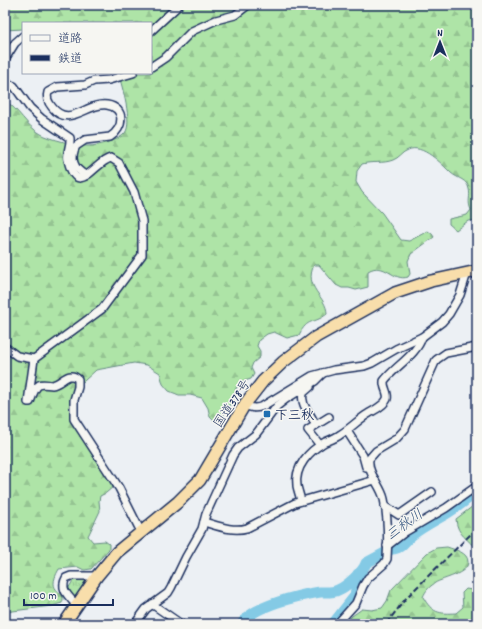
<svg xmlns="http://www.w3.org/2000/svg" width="482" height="629" viewBox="0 0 482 629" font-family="Dekko,'Klee One',sans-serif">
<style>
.grass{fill:url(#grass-tufts);stroke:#648a82}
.forest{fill:url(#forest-firs);stroke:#648a82}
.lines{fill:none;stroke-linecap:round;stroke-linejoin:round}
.river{stroke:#84cae5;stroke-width:11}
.minor-casing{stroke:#1b2f5e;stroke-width:10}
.trunk-casing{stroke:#1b2f5e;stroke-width:14}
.minor{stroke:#f6f6f2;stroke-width:7}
.trunk{stroke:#f8deab;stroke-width:11}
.rail{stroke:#1b2f5e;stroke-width:2;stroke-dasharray:6 3;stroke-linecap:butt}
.poi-dot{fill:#1f6fb2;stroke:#f6f6f2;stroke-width:1.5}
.labels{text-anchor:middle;stroke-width:3;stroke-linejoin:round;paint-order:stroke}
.street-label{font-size:13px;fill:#1b2f5e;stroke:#f6f6f2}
.poi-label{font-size:13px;font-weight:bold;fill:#1b2f5e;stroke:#f6f6f2;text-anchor:start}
.water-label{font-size:14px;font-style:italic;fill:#355680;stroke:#f6f6f2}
</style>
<defs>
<pattern id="grass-tufts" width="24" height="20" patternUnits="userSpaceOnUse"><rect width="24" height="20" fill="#aee4a7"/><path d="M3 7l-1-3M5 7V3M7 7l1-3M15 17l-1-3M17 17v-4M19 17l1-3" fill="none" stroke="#95c492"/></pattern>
<pattern id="forest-firs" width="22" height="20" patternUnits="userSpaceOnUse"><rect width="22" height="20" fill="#aee4a7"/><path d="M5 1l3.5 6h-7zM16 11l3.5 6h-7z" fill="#95c492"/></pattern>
</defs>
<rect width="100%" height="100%" fill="#ecf0f4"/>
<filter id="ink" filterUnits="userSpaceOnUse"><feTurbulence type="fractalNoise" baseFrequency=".025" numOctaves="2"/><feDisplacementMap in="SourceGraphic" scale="8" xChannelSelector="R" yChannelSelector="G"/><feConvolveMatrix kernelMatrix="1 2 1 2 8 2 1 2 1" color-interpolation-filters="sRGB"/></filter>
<g filter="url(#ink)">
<!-- grass -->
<path class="grass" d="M86,578l2,4 -13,17 -2,-1 -5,-9 6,-10z"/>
<!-- forest -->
<g class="forest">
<path d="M5,5h472v215l-9,1 -12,9 -7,-6v-5l18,-4 4,-5c-4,-9 0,-13 -2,-21 -2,-10 -11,-10 -18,-16 -9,-9 -29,-30 -43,-23 -6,2 -9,8 -15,10 -10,4 -20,1 -31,4l-5,7 -1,11 6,10 20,21 19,27 8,1 19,-10 4,3 2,3 -23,17 -3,7 2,13 -2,3c-15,5 -23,-16 -40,-6v16l-12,3 -7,-2h-7l-6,-3 -17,-20h-5c-11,23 13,31 13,49 -14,11 -19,3 -28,21l-12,3 -13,-6 -7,2 -8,6 -2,6 3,5v6l-7,6 -2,5 3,6 -3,5 -10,3 -5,6 -1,8 -15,25h-6l-4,-4 -2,-9 -6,-10 -12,-3h-11l-10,-4 -6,-7 -3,-11 -13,-8 -13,-2 -38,7 -12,11 -9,7 -3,6 -1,15 42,70v8l-7,6 -6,3 -1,5 1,10 -12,25 5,6 12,-1 4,3v5l-18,20 -7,1 -6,-3 -19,2c-15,26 9,20 3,34l-10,3 -47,6v-511c14,8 21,25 36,33 8,5 37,12 47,12 10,0 31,-5 37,-13 8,-10 -3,-48 -7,-60h33v-50h-128v6l-18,1z"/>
<path d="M477,503v48c-8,-13 -20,-15 -21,-32z"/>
<path d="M447,547c8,3 21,5 21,15 0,12 -25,16 -33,21 -6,4 -9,7 -12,14 9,16 16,17 33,16l7,-6 -1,-14 4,-4 11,2v33h-132l7,-8 10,-7 10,1 10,-2 5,-7 4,-11 36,-37 9,-5z"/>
</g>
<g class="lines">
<!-- river -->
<g class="river">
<path d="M242,624c9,-18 59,-29 78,-32 6,0 12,1 18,-2 8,-3 26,-19 28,-27l26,-14c10,0 13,-9 20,-14 11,-9 24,-15 37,-23 10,-6 19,-13 28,-21"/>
<path d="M333,624l22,-28 3,-22"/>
</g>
<!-- minor casing -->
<g class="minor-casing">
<g id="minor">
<path d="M151,31l28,-26"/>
<path d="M5,59l10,-16 8,-7"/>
<path d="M151,67l15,-10 26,-26 24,-11 19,-5 13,-10"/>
<path d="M5,83l9,3 16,22 12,11 28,19c1,8 -4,14 -2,22 9,40 27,1 43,-2l8,5 15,29 8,29v34l-40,54 -68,50 -6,43h2c2,-5 4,-14 9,-17 4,-2 9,0 13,0 10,-1 16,-15 26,-6v8l-4,13v19l45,69 22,44"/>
<path d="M86,175c-13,-6 -16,-17 -10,-29l9,-6 25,-3c14,-9 16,-29 -3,-32 -20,-3 -38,24 -55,2 -4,-5 -6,-9 -4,-15l9,-5 28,-2 9,-4 15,-1 24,-7"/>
<path d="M5,347l12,9 17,3"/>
<path d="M310,387l-7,6c-3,14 9,20 12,32"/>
<path d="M245,404c6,5 11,5 18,2l49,-30 22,-6 30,-4 8,-3 24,-14 26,-12 20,-15 7,-8 11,-19 7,-22"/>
<path d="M347,431l16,25 3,11"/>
<path d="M320,445l-12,-15 21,-13"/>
<path d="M301,501c-1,-5 -3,-10 -4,-15 -3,-19 12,-35 28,-44 5,-2 11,-4 16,-8 10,-6 17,-14 27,-20 6,-4 16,-8 19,-15 2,-6 -4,-11 -3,-18 10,-14 33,-26 38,-44"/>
<path d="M385,506l14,9 33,-23"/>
<path d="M204,522c14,4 29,10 43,6l48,-25 80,-23"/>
<path d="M387,546l18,-14 41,-24 31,-22"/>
<path d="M152,604l29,20"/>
<path d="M77,606c-7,-9 -18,-16 -11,-28l5,-2h26"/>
<path d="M135,624l11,-15 22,-16 3,-5 15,-31 16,-28 4,-15 27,-59 5,-7 18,-14 21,-28 9,-7 29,-18 8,-8"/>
<path d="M337,624l19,-21 7,-17 5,-8 16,-14 3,-5c1,-18 1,-42 -3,-60 -3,-14 -17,-25 -15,-40l7,-8 20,-12 9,-10 31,-69 10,-7 31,-6"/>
</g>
</g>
<!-- trunk casing -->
<g class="trunk-casing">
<path id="trunk" d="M64,624l33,-48 20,-24 61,-50 22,-22 45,-76 18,-23 20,-19 33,-25 79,-44 36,-12 46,-10"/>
</g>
<!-- minor -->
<use href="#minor" class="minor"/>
<!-- trunk -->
<use href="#trunk" class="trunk"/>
<!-- rail -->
<path class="rail" d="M386,624l21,-27 70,-69"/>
</g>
</g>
<!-- markers -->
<rect class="poi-dot" x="263" y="410" width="8" height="8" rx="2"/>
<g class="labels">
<!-- street labels -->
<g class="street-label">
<text transform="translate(231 403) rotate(-56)" y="5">国道378号</text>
</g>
<!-- poi labels -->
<g class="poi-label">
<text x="275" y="419">下三秋</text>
</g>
<!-- water labels -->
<g class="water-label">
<text transform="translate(404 524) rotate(-36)" y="5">三秋川</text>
</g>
</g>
<!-- margin -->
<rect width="482" height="629" fill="none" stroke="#f6f6f2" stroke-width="20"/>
<rect x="10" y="10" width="462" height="609" fill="none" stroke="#1b2f5e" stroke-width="1.5" filter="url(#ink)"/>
<!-- legend -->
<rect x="22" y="22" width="130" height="52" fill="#f6f6f2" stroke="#9ea6b7"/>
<rect x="30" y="35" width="20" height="6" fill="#f6f6f2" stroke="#9ea6b7"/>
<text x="58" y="42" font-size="12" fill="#1b2f5e">道路</text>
<rect x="30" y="55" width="20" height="6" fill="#1b2f5e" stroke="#9ea6b7"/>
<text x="58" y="62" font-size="12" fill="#1b2f5e">鉄道</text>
<!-- north arrow -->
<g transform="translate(440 42)" stroke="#f6f6f2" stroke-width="3" paint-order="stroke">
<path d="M0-3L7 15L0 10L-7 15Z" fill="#1b2f5e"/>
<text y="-6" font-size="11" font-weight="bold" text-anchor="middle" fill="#1b2f5e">N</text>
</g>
<!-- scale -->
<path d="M24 599v6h89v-6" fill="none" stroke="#1b2f5e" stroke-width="2"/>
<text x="30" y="599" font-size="12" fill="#1b2f5e" stroke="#f6f6f2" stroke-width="3" paint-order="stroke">100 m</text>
</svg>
